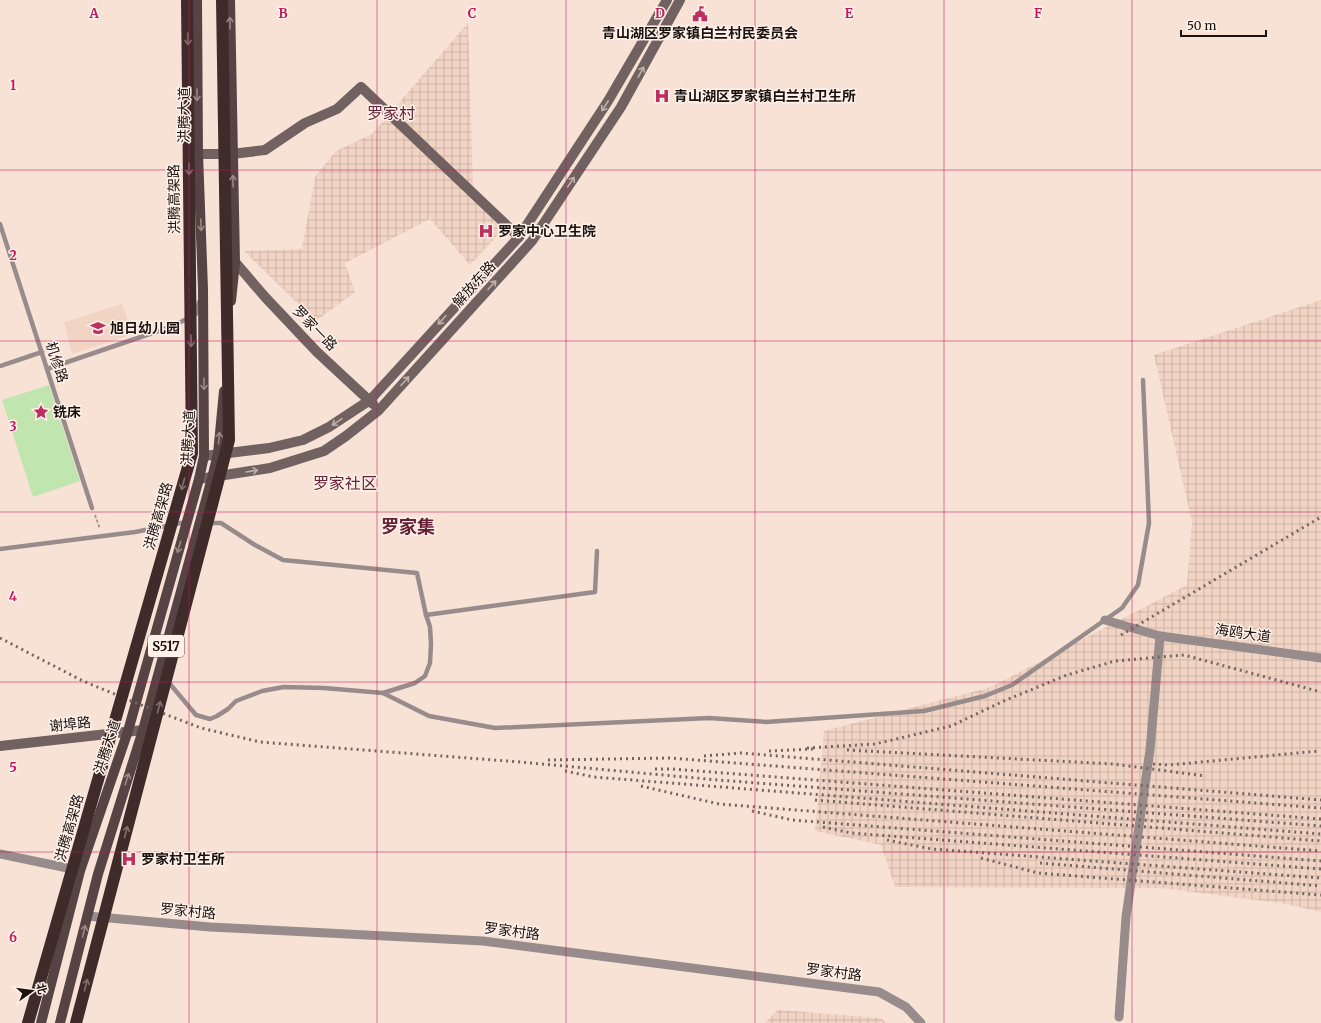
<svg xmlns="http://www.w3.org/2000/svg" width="1321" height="1023" viewBox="0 0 1321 1023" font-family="Merriweather,'Noto Sans SC',serif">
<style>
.built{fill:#f2d4c4}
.industrial{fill:url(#industrial-grid)}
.green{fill:#c0e5ae}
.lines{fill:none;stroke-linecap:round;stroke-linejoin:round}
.path{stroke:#a8978e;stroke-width:2;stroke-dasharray:3 2;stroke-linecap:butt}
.lane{stroke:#978c8b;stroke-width:4.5}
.street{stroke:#978c8b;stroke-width:9}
.secondary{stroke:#716160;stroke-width:10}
.primary{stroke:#564343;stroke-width:10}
.rail{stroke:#73665f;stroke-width:3;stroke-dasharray:2 4;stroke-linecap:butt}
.highway-bridge{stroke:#3f2b2a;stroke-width:12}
.oneway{stroke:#9a8986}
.oneway2{stroke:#82706d}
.oneway3{stroke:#bfb0ac}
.grid{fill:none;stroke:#c2185b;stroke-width:1;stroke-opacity:0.55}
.labels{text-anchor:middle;stroke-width:3;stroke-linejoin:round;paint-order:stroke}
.shield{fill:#fff1ea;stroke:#5e5550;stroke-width:1}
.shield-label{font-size:13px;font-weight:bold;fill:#19120e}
.poi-label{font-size:14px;font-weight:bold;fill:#19120e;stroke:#fff1ea;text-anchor:start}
.street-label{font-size:14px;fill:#19120e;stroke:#fff1ea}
.quarter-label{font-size:16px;fill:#652136;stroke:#fff1ea}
.district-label{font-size:18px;font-weight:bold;fill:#652136;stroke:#fff1ea}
.grid-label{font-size:13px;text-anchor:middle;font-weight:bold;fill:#c2185b;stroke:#fff1ea;stroke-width:3;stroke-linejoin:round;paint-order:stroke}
</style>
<defs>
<pattern id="industrial-grid" width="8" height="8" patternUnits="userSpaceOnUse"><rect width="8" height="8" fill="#f2d4c4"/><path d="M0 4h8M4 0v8" fill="none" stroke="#cfb5a7"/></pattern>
</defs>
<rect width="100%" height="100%" fill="#f8e2d6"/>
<!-- built -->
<path class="built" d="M122,304l11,30 -61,20 -8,-32z"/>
<!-- industrial -->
<g class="industrial">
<path d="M468,23l5,165 35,36 -38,41 -40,-46 -85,44 10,29 -39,29 -72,-70 58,-2 13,-72 21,-26 36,-17z"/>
<path d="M1321,300v612l-40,-9 -120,-15 -266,-1 -14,-42 -66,-14 9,-100 167,-44 196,-102 5,-63 -38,-167z"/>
<path d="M778,1010l103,8 5,5h-121z"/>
</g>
<!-- green -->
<path class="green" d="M49,385l31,96 -47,16 -31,-97z"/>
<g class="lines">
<!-- path -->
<path class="path" d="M95,515l5,14"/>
<!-- lane -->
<g class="lane">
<path d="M0,224l92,284"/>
<path d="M0,366l42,-14"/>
<path d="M47,369l126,-43 23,-12 3,-12"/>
<path d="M208,523h13l34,22 28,15 134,13 9,42 169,-23 2,-41"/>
<path d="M0,549l135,-17 51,-10"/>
<path d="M170,684l26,31 14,4 7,-3 11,-7 8,-8 26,-10 22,-4 40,1 59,5 32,-10 10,-7 5,-13 1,-19 -1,-17 -4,-12"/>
<path d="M383,693l46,23 66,12 214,-10 57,4 158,-11 61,-15 27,-11 110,-77 16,-23 11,-62 -6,-143"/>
</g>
<!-- street -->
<g class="street">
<path d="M1105,620l55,16 161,22"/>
<path d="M0,854l77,16"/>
<path d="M87,916l123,11 273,14 396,51 27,15 15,16"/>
<path d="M1119,1017l7,-100 24,-167 10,-114"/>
</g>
<!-- secondary -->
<g class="secondary">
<path d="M198,154h34l33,-4 40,-27 32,-14 24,-22 158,150"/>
<path d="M235,262l30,35 52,55 56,52"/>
<path d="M204,456l65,-8 34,-8 26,-13 41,-27 149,-163 89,-136 59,-101"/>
<path d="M199,479l71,-11 54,-17 22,-15 33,-26 153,-169 89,-134 59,-107"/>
<path d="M0,746l143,-16"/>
</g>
<!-- primary -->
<g class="primary">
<path d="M230,0l5,262 -4,39"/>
<path d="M41,1023l39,-152 48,-140 71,-252 5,-23 -1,-167 -5,-135 -1,-154"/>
<path d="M60,1023l38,-149 45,-144 69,-252 6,-24 6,-63"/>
</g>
<!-- rail -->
<g class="rail">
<path d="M1121,635l200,-118"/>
<path d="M0,638l83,43 53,22 65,25 59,14 260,20 198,18 603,46"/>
<path d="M807,748l68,-4 76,-18 55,-26 61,-25 48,-14 69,-6 137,37"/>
<path d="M847,750l266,14 93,12"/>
<path d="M769,751l44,-2"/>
<path d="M704,756l37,-3 580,47"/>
<path d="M548,760l122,-2 651,50"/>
<path d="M1153,764l16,1 150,-14"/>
<path d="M655,769h17l649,50"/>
<path d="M565,771l29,6 727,57"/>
<path d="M641,786l78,18 602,47"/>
<path d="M815,800l506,41"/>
<path d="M752,811l40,9 529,41"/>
<path d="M823,827l28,6 470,36"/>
<path d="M887,840l45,9 389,29"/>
<path d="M981,858l57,15 283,22"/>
<path d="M1040,863l281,23"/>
</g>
<!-- highway-bridge -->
<g class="highway-bridge">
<path d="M28,1023l164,-570 -5,-453"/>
<path d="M76,1023l153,-583 -7,-440"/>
</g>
</g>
<!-- one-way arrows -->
<defs><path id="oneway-shaft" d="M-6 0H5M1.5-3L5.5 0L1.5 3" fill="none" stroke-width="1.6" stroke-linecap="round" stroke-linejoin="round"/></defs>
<g class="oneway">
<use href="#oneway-shaft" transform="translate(230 23) rotate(-91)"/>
<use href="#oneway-shaft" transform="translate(197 95) rotate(90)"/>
<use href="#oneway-shaft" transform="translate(233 181) rotate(-91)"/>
<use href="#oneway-shaft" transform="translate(201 225) rotate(88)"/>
<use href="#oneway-shaft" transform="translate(204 384) rotate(90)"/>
<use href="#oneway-shaft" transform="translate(219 438) rotate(-85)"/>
<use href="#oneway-shaft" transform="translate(179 547) rotate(106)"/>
<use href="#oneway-shaft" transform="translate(127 779) rotate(-72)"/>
<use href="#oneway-shaft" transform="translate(84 931) rotate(-76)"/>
</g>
<g class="oneway2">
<use href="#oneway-shaft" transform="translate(188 39) rotate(89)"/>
<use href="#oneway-shaft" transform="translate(189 169) rotate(89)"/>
<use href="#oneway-shaft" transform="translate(191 341) rotate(89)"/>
<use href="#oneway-shaft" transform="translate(183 484) rotate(106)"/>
<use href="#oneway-shaft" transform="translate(159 707) rotate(-75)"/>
<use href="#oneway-shaft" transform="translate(126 832) rotate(-75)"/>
<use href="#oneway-shaft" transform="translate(86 985) rotate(-75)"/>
</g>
<g class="oneway3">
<use href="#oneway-shaft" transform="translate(641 72) rotate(-61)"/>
<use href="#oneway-shaft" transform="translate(605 106) rotate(123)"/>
<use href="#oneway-shaft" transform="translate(571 182) rotate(-56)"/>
<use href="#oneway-shaft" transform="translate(492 285) rotate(-48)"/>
<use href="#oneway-shaft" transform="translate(442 320) rotate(132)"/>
<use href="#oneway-shaft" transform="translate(405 381) rotate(-48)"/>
<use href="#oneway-shaft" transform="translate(337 422) rotate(146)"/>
<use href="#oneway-shaft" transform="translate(252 471) rotate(-9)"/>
</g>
<!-- grid -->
<path class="grid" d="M189,0v1023M377,0v1023M566,0v1023M755,0v1023M944,0v1023M1132,0v1023M0,170h1321M0,341h1321M0,512h1321M0,682h1321M0,852h1321"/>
<!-- icons -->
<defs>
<g id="civic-bare" transform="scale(1.2)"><path d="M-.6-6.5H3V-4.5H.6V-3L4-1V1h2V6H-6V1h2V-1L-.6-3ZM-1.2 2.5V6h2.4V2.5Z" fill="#bc2f60" stroke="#fff1ea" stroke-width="2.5" paint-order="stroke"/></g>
<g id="hospital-bare" transform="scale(1.2)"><path d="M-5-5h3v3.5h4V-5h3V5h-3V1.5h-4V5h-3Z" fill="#bc2f60" stroke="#fff1ea" stroke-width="2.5" paint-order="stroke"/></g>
<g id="school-bare" transform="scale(1.2)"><path d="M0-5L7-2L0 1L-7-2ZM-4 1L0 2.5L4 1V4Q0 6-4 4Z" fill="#bc2f60" stroke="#fff1ea" stroke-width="2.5" paint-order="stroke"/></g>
<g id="sight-bare" transform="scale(1.2)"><path d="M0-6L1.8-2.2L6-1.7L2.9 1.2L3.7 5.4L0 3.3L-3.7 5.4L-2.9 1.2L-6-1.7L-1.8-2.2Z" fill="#bc2f60" stroke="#fff1ea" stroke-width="2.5" paint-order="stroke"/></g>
</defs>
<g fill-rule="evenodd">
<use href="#civic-bare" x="700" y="14"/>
<use href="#hospital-bare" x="662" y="96"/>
<use href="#hospital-bare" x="486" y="231"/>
<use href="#school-bare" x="98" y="328"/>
<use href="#sight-bare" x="41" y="412"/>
<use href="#hospital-bare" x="129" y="859"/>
</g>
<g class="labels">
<!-- shield labels -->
<rect class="shield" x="148" y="635" width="36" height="22" rx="3"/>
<g class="shield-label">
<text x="166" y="651">S517</text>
</g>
<!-- poi labels -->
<g class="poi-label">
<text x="700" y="38" text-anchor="middle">青山湖区罗家镇白兰村民委员会</text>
<text x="674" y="101">青山湖区罗家镇白兰村卫生所</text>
<text x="498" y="236">罗家中心卫生院</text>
<text x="110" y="333">旭日幼儿园</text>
<text x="53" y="417">铣床</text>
<text x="141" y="864">罗家村卫生所</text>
</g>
<!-- street labels -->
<g class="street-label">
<text transform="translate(184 115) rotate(-90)" y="5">洪腾大道</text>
<text transform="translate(174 199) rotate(-91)" y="5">洪腾高架路</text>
<text transform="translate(474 284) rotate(-48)" y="5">解放东路</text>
<text transform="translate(315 328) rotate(46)" y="5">罗家一路</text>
<text transform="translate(57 362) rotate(72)" y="5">机修路</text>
<text transform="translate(188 438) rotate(-87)" y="5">洪腾大道</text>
<text transform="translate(158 516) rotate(-74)" y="5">洪腾高架路</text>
<text transform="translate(1243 633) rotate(8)" y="5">海鸥大道</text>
<text transform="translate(70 724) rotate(-6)" y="5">谢埠路</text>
<text transform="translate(107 747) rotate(-72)" y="5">洪腾大道</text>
<text transform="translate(69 828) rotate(-74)" y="5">洪腾高架路</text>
<text transform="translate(188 911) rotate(5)" y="5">罗家村路</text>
<text transform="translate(512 931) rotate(7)" y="5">罗家村路</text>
<text transform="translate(834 972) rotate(7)" y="5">罗家村路</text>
</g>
<!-- quarter labels -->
<g class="quarter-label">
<text x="391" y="119">罗家村</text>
<text x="345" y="489">罗家社区</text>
</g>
<!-- district labels -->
<g class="district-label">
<text x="408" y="533">罗家集</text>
</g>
</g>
<g class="grid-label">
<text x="94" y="18">A</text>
<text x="283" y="18">B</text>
<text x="472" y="18">C</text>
<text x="660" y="18">D</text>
<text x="849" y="18">E</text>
<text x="1038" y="18">F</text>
<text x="13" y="90">1</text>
<text x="13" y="260">2</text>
<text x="13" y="431">3</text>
<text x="13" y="601">4</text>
<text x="13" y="772">5</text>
<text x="13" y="942">6</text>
</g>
<!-- north arrow -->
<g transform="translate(32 991) rotate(76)" stroke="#fff1ea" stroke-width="3" paint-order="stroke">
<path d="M0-3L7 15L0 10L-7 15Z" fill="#19120e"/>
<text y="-6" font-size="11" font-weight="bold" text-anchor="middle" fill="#19120e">北</text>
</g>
<!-- scale -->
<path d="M1181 30v6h85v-6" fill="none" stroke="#19120e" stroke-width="2"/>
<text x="1187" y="30" font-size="12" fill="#19120e" stroke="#fff1ea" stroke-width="3" paint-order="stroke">50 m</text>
</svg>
